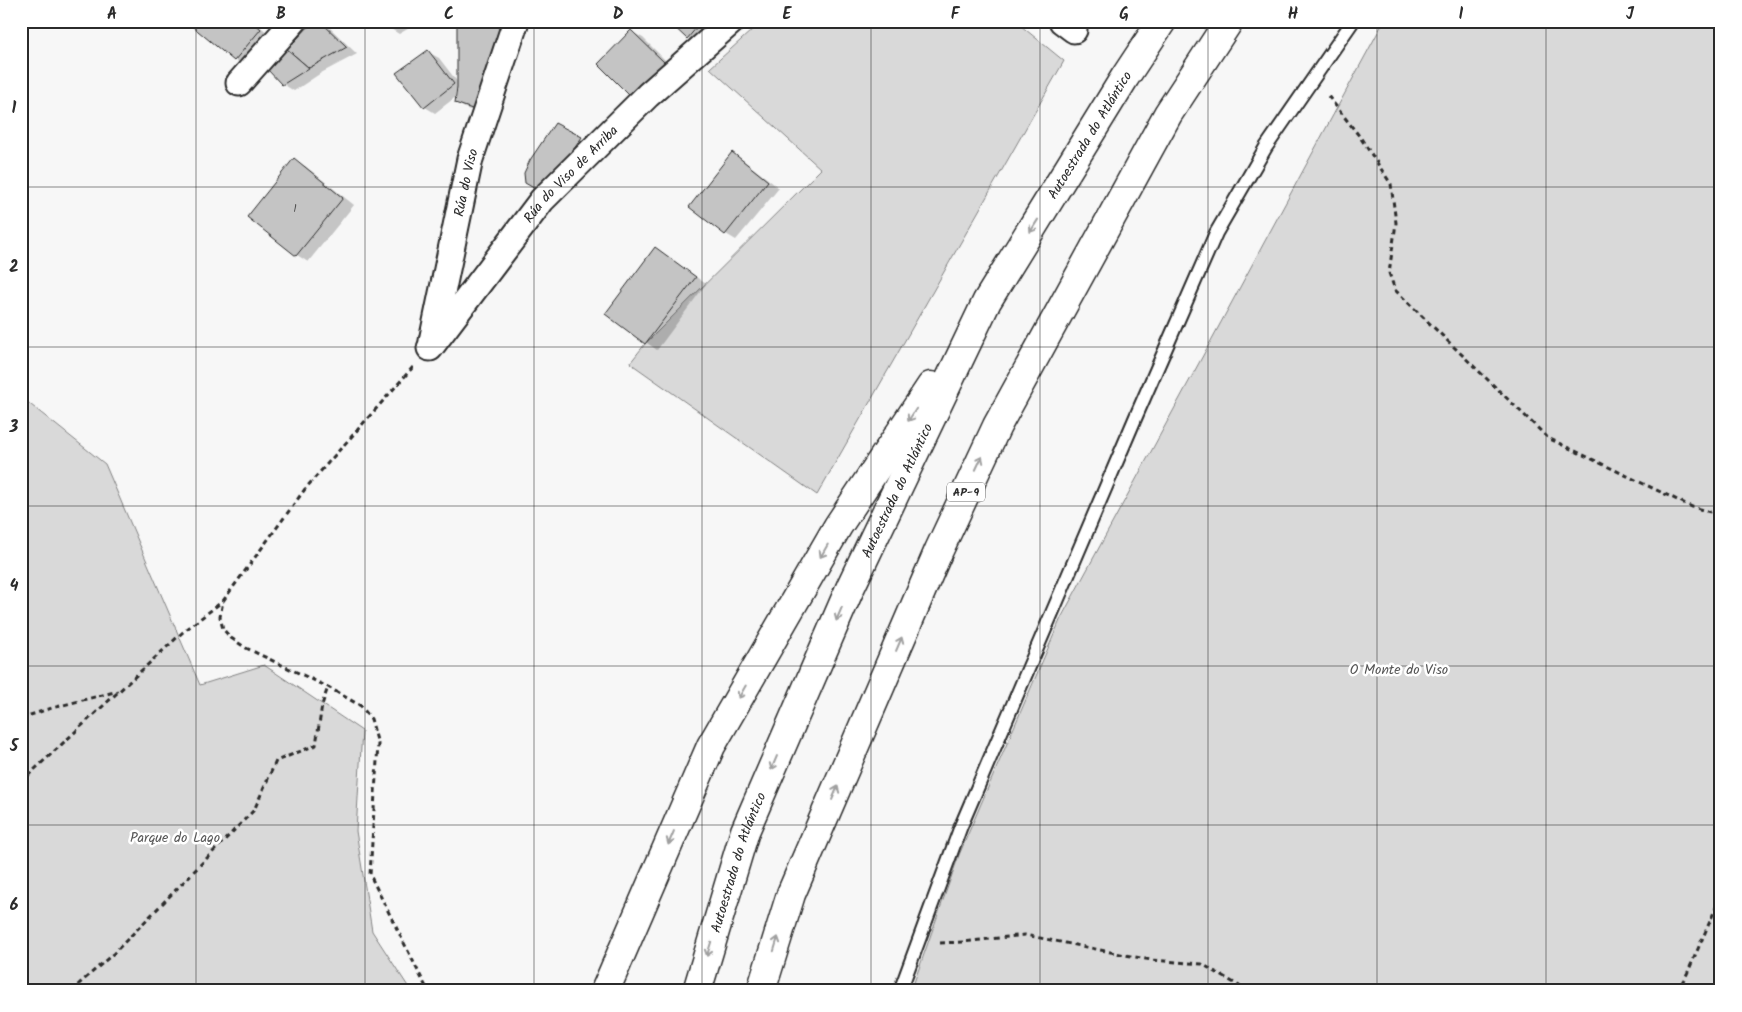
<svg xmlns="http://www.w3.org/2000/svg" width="1742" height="1012" viewBox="0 0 1742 1012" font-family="Kalam,sans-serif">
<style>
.green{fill:#d9d9d9;stroke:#828282}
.shadow{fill:#0003}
.building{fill:#c4c4c4;stroke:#2b2b2b}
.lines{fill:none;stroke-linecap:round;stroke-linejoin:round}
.service-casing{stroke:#2b2b2b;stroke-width:16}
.minor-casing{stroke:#2b2b2b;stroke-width:29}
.motorway-casing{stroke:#2b2b2b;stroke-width:31}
.path{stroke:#2b2b2b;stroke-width:3;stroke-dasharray:5 4;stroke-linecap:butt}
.service{stroke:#fff;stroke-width:12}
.minor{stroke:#fff;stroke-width:25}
.motorway{stroke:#fff;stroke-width:28}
.oneway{stroke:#a0a0a0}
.grid{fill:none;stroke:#2b2b2b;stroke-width:1;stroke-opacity:0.55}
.labels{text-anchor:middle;stroke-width:5;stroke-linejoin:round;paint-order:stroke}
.number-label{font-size:11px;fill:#515151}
.shield{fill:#fff;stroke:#6b6b6b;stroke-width:1}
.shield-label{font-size:12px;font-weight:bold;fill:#2b2b2b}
.street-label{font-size:14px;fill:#2b2b2b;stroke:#fff}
.park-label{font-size:14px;fill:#565656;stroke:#fff}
.neatline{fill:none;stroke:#2b2b2b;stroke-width:2}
.grid-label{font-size:16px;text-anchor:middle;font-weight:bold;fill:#2b2b2b}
</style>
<rect width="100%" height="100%" fill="#f7f7f7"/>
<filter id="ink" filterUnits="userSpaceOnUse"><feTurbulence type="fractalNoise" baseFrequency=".02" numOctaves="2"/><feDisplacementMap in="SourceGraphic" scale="10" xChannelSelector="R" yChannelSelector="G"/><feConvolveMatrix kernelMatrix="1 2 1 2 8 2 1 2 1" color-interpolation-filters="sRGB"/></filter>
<g filter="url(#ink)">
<!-- green -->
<g class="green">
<path d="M762,21h253l49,40 -247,434 -187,-132 15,-19 176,-175 -111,-101z"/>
<path d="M1384,21h337v970h-810l48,-136 102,-237z"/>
<path d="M21,397l84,67 95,221 64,-20 98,66 -6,100 16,100 39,60h-390z"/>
</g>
<!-- shadow -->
<g class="shadow">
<path d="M198,21h56l17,15 -25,30 -11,-6 -41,-34z"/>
<path d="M320,21l8,5 29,28 -36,19 -27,18 -11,-7z"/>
<path d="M384,21h32v3l-17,10 -11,-7z"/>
<path d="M670,21h47l-18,24 -11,-7z"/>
<path d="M632,32l11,6 33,33 -32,32z"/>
<path d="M428,52l11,6 20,26 31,32 -23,-7 -11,-6 1,-7 -22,17 -10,-6z"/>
<path d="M556,124l36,21 -36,54z"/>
<path d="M733,153l10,7 36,28 -43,52 -10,-6z"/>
<path d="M294,160l11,6 49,39 -46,57 -11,-7 -49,-38z"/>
<path d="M655,248l51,36 -49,66 -51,-36z"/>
</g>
<!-- building -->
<g class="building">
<path d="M196,21h56l9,8 -27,32 -42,-35z"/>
<path d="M314,21h6l27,26 -38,21 -22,-19z"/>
<path d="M382,21h18l-13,7z"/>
<path d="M457,21h55l-34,90 -23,-8 2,-16z"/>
<path d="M668,21h34l-15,18z"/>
<path d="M631,30l35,34 -34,34 -34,-34z"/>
<path d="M287,49l22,19 -27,17 -15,-16z"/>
<path d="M428,50l26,34 -30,24 -28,-35z"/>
<path d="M555,123l27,14 -38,57 -19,-11 -1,-10 6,-13z"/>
<path d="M732,152l36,29 -43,54 -36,-28z"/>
<path d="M294,158l49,40 -47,58 -49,-39z"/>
<path d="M655,247l41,30 -51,67 -40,-30z"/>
</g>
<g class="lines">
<!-- service casing -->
<g class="service-casing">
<path id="service" d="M900,991l61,-165 176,-412 79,-181 50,-86 87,-126"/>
</g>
<!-- minor casing -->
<g class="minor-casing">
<g id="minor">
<path d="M1062,21l12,9"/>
<path d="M239,83l55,-62"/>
<path id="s1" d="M432,341l38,-182 46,-138"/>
<path id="s2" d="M430,348l112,-148 106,-105 84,-74"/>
</g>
</g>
<!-- motorway casing -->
<g class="motorway-casing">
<g id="motorway">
<path d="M605,991l106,-245 127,-220 93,-140"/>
<path id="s3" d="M697,991l48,-160 106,-245 136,-285 138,-224 37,-56"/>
<path d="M761,991l30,-97 148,-344 58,-124 171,-312 61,-93"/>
</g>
</g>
<!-- path -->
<g class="path">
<path d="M1328,96l32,41 31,47 5,39 -7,50 6,17 153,148 144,69 29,8"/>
<path d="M413,367l-108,122 -82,112 -3,16 3,12 8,9 15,10 82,39 33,19 10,13 7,25 -8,131 58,116"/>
<path d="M21,718l31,-10 66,-17"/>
<path d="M21,782l162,-150 40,-31"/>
<path d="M940,943l23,-1 62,-7 126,25 51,4 46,27"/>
<path d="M71,991l43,-38 140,-143 22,-49 40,-16 6,-40 6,-18"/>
<path d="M1677,991l10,-17 34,-78"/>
</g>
<!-- service -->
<use href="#service" class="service"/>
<!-- minor -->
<use href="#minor" class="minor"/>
<!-- motorway -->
<use href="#motorway" class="motorway"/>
</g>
<!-- one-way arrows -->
<defs><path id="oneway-shaft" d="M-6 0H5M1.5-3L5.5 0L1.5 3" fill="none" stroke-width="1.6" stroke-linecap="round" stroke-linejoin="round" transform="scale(1.25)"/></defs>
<g class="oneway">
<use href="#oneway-shaft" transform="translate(1034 226) rotate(122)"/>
<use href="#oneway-shaft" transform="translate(912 415) rotate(123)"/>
<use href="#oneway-shaft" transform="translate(979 463) rotate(-65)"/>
<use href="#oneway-shaft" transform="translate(824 551) rotate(120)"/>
<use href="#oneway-shaft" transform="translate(839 614) rotate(113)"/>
<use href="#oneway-shaft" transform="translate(899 644) rotate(-67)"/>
<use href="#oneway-shaft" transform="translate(742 692) rotate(120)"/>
<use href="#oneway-shaft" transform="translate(774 763) rotate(113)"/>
<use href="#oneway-shaft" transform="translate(835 793) rotate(-67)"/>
<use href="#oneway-shaft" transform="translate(671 838) rotate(113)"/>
<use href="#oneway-shaft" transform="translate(776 944) rotate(-73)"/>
<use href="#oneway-shaft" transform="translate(709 949) rotate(107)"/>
</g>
</g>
<!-- grid -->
<path class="grid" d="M196,21v970M365,21v970M534,21v970M702,21v970M871,21v970M1040,21v970M1208,21v970M1377,21v970M1546,21v970M21,187h1700M21,347h1700M21,506h1700M21,666h1700M21,825h1700"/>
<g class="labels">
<!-- number labels -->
<g class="number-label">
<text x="295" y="212">1</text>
</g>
<!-- shield labels -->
<rect class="shield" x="947" y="482.5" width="38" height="19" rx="4"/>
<g class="shield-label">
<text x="966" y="496">AP-9</text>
</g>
<!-- street labels -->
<g class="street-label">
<text dy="5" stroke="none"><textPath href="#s3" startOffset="945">Autoestrada do Atlántico</textPath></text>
<text dy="5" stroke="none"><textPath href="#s2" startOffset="224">Rúa do Viso de Arriba</textPath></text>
<text dy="5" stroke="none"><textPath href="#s1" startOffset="162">Rúa do Viso</textPath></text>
<text dy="5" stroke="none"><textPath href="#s3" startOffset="540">Autoestrada do Atlántico</textPath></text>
<text dy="5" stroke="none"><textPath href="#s3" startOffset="135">Autoestrada do Atlántico</textPath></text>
</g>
<!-- park labels -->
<g class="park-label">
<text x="1399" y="674">O Monte do Viso</text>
<text x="175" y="842">Parque do Lago</text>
</g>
</g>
<!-- margin -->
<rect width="1742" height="1012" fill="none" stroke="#fff" stroke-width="55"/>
<rect x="28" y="28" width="1686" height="956" class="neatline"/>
<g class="grid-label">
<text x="112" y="19">A</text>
<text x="281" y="19">B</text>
<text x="449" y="19">C</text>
<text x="618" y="19">D</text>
<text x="787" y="19">E</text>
<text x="955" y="19">F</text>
<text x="1124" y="19">G</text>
<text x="1293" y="19">H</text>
<text x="1461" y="19">I</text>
<text x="1630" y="19">J</text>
<text x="14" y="113">1</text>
<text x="14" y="272">2</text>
<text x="14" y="432">3</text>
<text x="14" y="591">4</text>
<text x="14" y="751">5</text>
<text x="14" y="910">6</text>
</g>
</svg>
